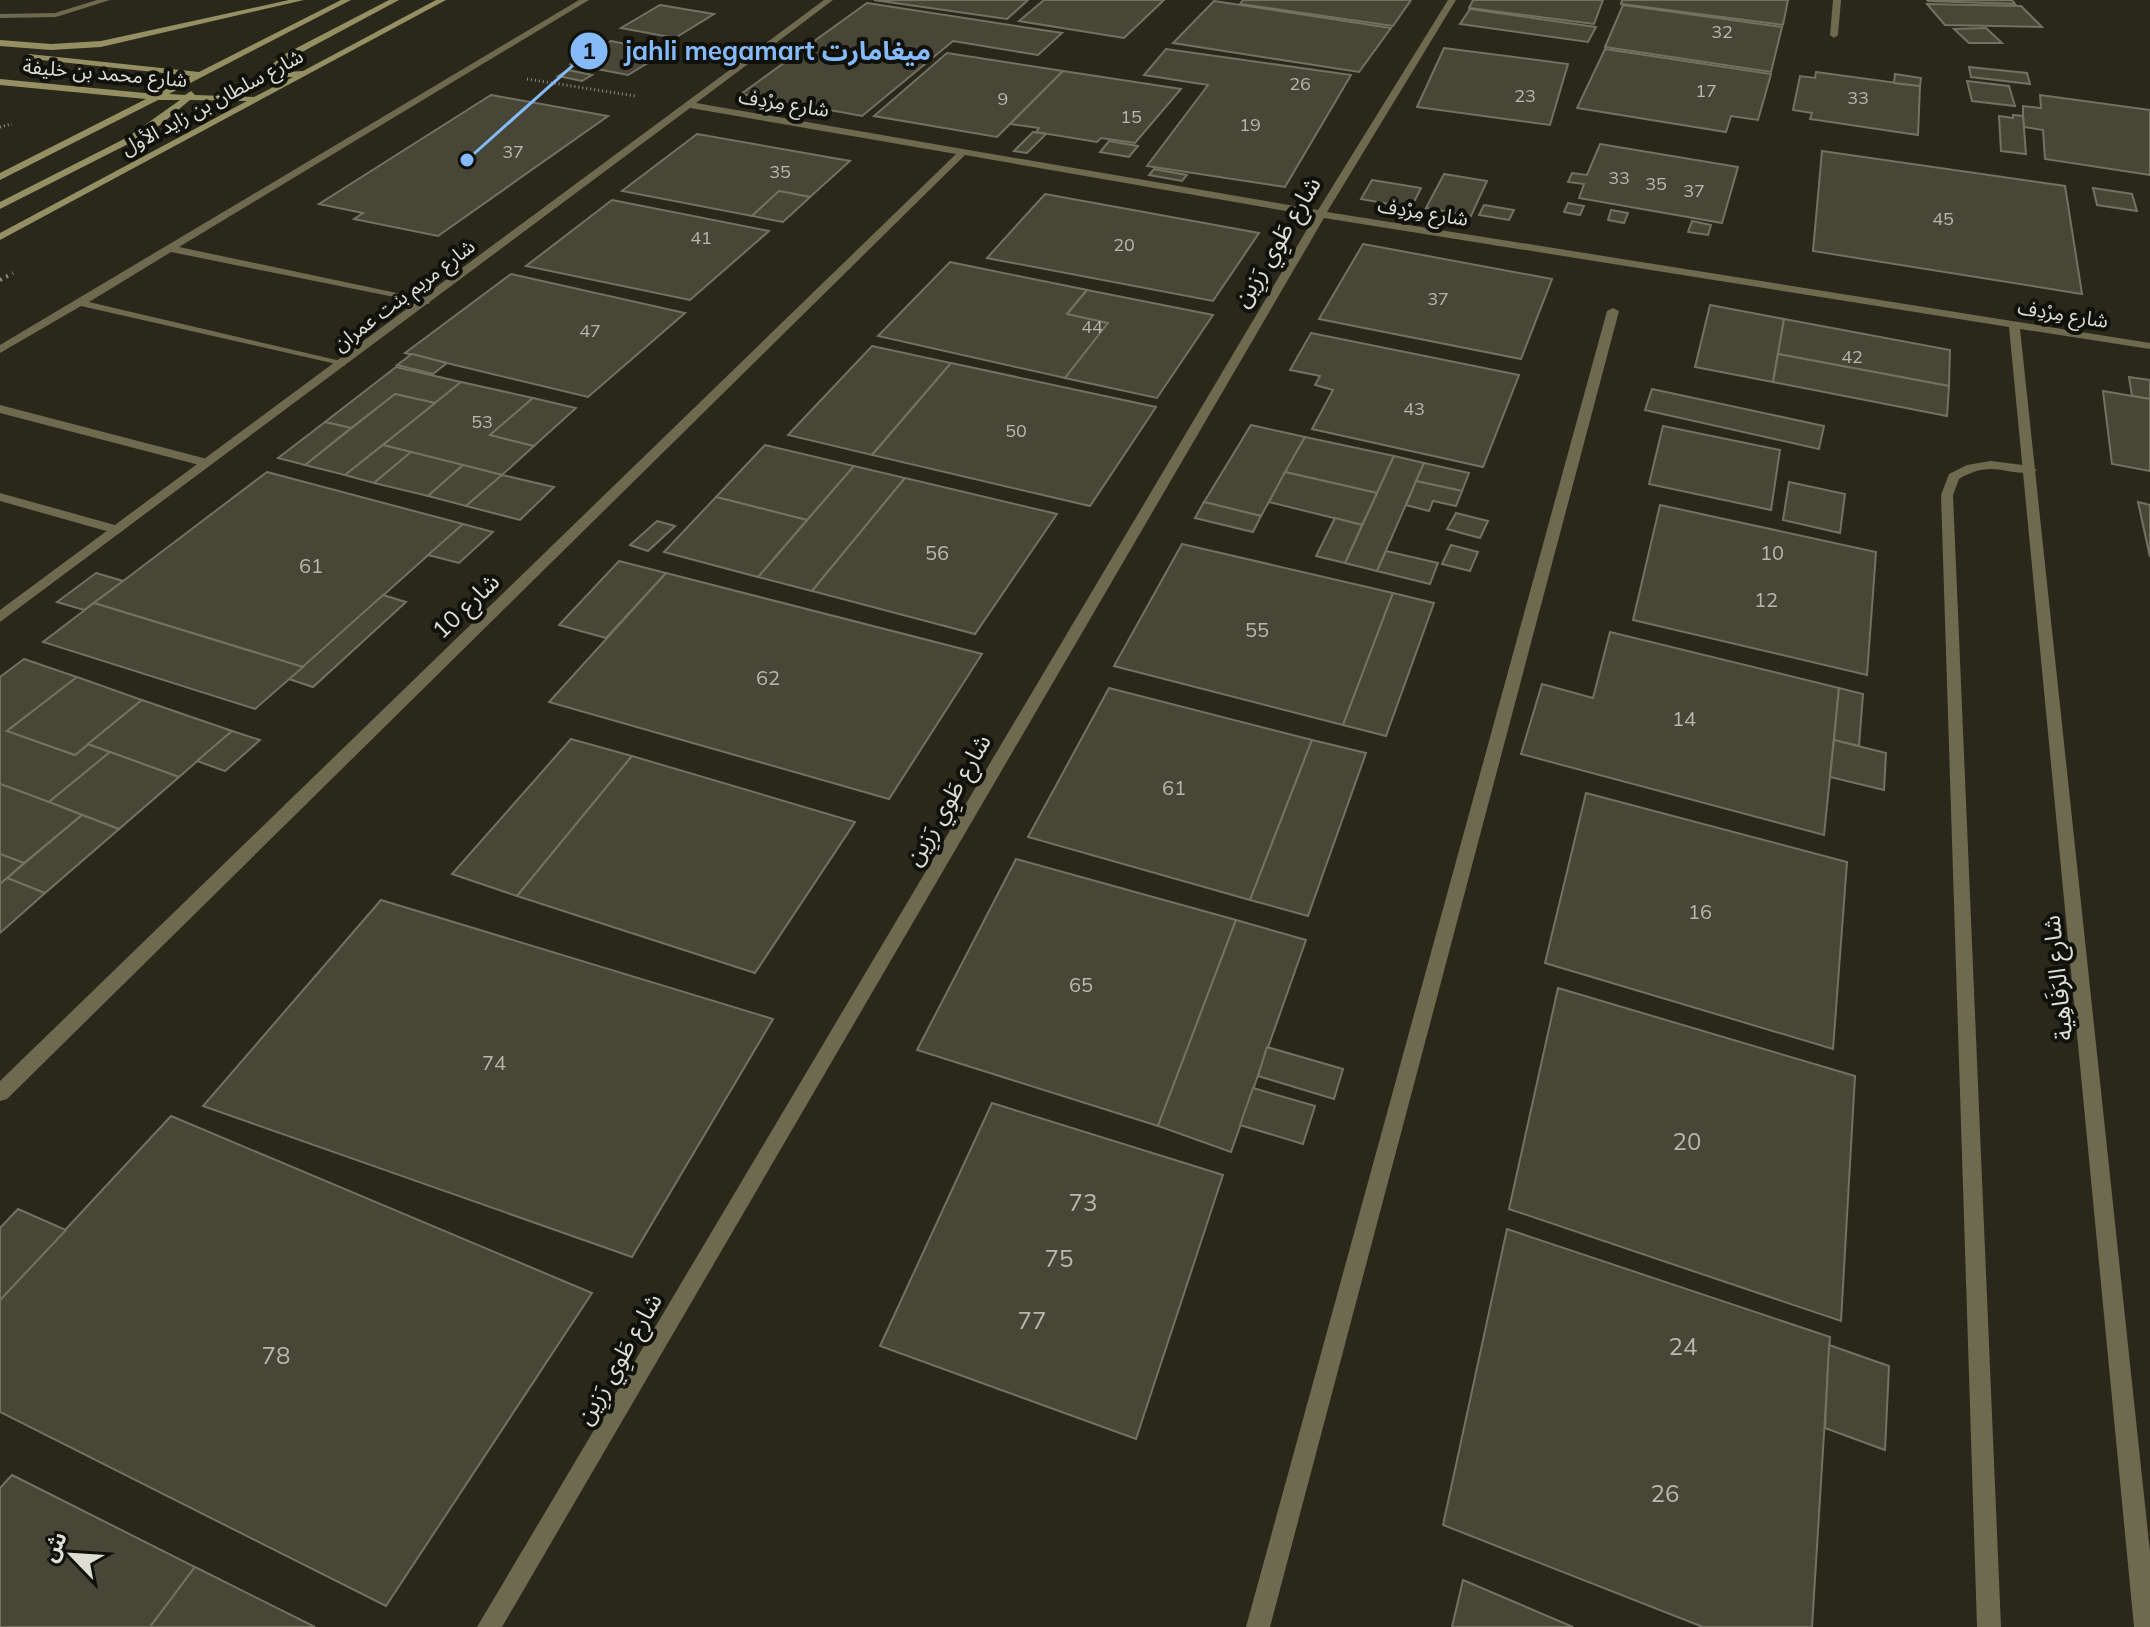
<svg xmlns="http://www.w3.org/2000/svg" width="2150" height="1627" viewBox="0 0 2150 1627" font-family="Mulish,'Noto Sans Arabic',sans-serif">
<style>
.building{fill:#474637;stroke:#737262;stroke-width:2}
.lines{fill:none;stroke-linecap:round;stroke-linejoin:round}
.path-far1{stroke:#8d8c81;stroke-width:3;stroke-dasharray:1 3;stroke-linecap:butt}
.path{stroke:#8d8c81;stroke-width:4;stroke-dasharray:2 5;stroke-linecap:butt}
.lane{fill:#6d6a4f;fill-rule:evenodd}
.street{fill:#6d6a4f;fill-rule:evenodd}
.secondary{fill:#959063;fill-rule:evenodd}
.labels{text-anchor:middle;stroke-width:8;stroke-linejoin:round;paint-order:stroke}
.far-number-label{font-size:18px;fill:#b9b8ae}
.far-street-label{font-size:20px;fill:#dfded5;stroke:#11110b}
.number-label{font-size:20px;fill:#b9b8ae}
.street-label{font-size:24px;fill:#dfded5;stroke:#11110b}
.near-number-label{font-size:24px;fill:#b9b8ae}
.leader{fill:none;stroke:#85bbfb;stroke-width:3}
.callout-dot{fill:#85bbfb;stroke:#11110b;stroke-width:3}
.mark-label{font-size:24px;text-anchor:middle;font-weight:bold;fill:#111}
.callout-label{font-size:26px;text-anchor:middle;font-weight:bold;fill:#85bbfb;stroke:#11110b;stroke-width:8;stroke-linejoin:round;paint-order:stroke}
</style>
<rect width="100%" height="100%" fill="#2a281b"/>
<!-- building -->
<g class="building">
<path d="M874,0h154l-21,19z"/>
<path d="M1044,0h120l-40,38 -105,-17z"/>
<path d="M1243,0h168l-18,26 -153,-22z"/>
<path d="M1473,0h130l-9,24 -125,-16z"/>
<path d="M1622,0h166l-5,25 -162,-21z"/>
<path d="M1927,0h85l3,4 -87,-3z"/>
<path d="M1214,1l177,27 -32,44 -186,-29z"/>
<path d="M867,3l195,30 -24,22 -85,-14 -91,75 -121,-22z"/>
<path d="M1927,4l94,2 21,21 -97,-2z"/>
<path d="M660,5l54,9 -39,24 -54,-10z"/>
<path d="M1623,5l159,22 -11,45 -166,-25z"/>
<path d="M1470,9l126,18 -8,15 -128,-18z"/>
<path d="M1986,28l16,15h-33l-15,-14z"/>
<path d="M611,41l55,11 -38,23 -57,-11z"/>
<path d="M1444,48l124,16 -18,61 -133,-18z"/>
<path d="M1166,49l185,26 -66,112 -138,-21 61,-81 -64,-10z"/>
<path d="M1605,49l166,25 -13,46 -27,-4 -5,16 -149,-24z"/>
<path d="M947,53l116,18 -66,66 -123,-21z"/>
<path d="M1969,67l58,6 3,11 -59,-7z"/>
<path d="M568,70l24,5 -10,6 -24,-5z"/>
<path d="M1063,71l118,18 -46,54 -34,-5 -4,4 -61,-10 3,-4 -29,-4z"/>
<path d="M1816,72l104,14 -2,49 -108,-16 2,-6 -19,-3 7,-34 15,2z"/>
<path d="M1895,74l26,4 -1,8 -26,-3z"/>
<path d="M1967,81l42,5 6,20 -43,-5z"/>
<path d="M491,95l117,21 -170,120 -84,-17 9,-6 -44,-9z"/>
<path d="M2040,95l110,15v65l-105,-16 -2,-29 -19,-3 -1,-11v-10l18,2z"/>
<path d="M2013,115l10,1 3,38 -25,-3 -2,-35 14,2z"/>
<path d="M1033,132l13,2 -19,19 -13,-2z"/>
<path d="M697,134l153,27 -40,36 -31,-6 -27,25 -130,-25z"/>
<path d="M1109,141l29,5 -9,11 -29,-5z"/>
<path d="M1600,144l138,23 -16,56 -143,-25 5,-14 -16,-2 4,-9 15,2z"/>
<path d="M1822,151l243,35 17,108 -269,-43z"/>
<path d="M1154,169l33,6 -5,6 -33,-6z"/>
<path d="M1444,174l43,7 -16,35 -45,-8z"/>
<path d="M1372,180l49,8 -10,20 -50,-9z"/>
<path d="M2093,188l39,6 5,17 -40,-6z"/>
<path d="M779,191l31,6 -27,25 -31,-6z"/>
<path d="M1045,194l214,39 -46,68 -226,-43z"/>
<path d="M612,200l157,31 -79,69 -164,-34z"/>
<path d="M1568,203l16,3 -4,9 -16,-3z"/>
<path d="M1484,205l30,5 -5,10 -30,-5z"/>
<path d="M1611,210l17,3 -4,10 -16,-3z"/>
<path d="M1692,221l19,4 -3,10 -20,-3z"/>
<path d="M1363,244l189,35 -31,80 -202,-40z"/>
<path d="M950,262l137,28 -20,24 41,9 -43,55 -187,-42z"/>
<path d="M511,274l174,39 -97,84 -183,-44z"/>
<path d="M1087,290l126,25 -56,83 -92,-20 43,-55 -41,-9z"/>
<path d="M1710,305l74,14 -11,63 -78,-15z"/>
<path d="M1784,319l166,31 -1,36 -171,-32z"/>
<path d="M1311,333l208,42 -36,92 -171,-38 21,-39 -18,-5 5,-9 -30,-6z"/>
<path d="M872,346l79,17 -79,92 -84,-20z"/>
<path d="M412,354l35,9 -14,11 -36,-9z"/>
<path d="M1778,354l171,32 -2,30 -174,-34z"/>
<path d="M951,363l205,44 -66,99 -218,-51z"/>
<path d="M396,367l65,15 -26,21 -40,-9 -44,34 -26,-6z"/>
<path d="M2129,377l21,3v19l-18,-3z"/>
<path d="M461,382l72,16 -43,37 44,11 -32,29 -119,-30z"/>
<path d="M1652,389l172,37 -5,23 -174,-39z"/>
<path d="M2103,391l47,8v72l-38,-7z"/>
<path d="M395,394l40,9 -90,72 -40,-10z"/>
<path d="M533,398l43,10 -42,38 -44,-11z"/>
<path d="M325,422l26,6 -46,37 -27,-7z"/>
<path d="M1251,425l54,12 -44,79 -57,-14z"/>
<path d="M1663,426l117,24 -9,60 -122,-26z"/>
<path d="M1305,437l89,19 -17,37 -92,-21z"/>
<path d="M383,445l28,7 -37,31 -29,-8z"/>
<path d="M765,445l89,21 -47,54 -91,-23z"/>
<path d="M411,452l52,13 -35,31 -54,-13z"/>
<path d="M1394,456l30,7 -47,108 -32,-8z"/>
<path d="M1424,463l45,10 -7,18 -46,-10z"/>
<path d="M463,465l39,10 -36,31 -38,-10z"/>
<path d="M854,466l51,12 -93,113 -54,-14z"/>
<path d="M267,472l196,52 -160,143 -209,-64z"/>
<path d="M1285,472l92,21 -15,32 -93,-23z"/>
<path d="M502,475l52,12 -34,33 -54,-14z"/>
<path d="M905,478l152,36 -82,120 -163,-43z"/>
<path d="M1416,481l46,10 -6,15 -23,-5 -4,10 -23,-6z"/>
<path d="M1789,482l56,12 -5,39 -57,-13z"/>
<path d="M716,497l91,23 -49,57 -94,-25z"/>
<path d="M1204,502l57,14 -8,16 -58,-14z"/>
<path d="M2138,502l12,3v52z"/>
<path d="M1660,505l216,47 -9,123 -234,-55z"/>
<path d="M1456,513l32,8 -8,17 -33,-9z"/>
<path d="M1335,518l27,7 -17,38 -29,-7z"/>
<path d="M657,521l18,5 -27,25 -18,-6z"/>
<path d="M463,524l30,8 -34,31 -31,-8z"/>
<path d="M1182,544l211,49 -50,132 -229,-59z"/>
<path d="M1451,545l27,7 -8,19 -28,-7z"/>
<path d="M1386,551l52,12 -8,21 -53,-13z"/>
<path d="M619,561l47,12 -60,65 -47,-13z"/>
<path d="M96,573l27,8 -39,29 -27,-8z"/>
<path d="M666,573l316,81 -93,145 -340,-97z"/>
<path d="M1393,593l41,10 -48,133 -43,-11z"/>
<path d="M383,595l23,7 -93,85 -24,-8z"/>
<path d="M94,603l209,64 -48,42 -212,-67z"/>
<path d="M1610,632l229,56 -15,147 -303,-81 21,-70 51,14z"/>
<path d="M24,659l53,18 -70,54 68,24 13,-11 22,8 -61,50 -49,-18v-107z"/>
<path d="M77,677l65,23 -67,55 -68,-24z"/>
<path d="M1109,688l203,52 -62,160 -222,-63z"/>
<path d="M1839,688l24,6 -4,52 -25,-6z"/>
<path d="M142,700l90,31 -53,46 -91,-33z"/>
<path d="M232,731l28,9 -35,31 -28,-10z"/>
<path d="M571,739l61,17 -115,140 -65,-22z"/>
<path d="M1312,740l54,13 -58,163 -58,-16z"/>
<path d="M1834,740l52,13 -2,37 -54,-13z"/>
<path d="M110,752l69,25 -60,52 -70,-27z"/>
<path d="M632,756l223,66 -100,151 -238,-77z"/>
<path d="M0,784l49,18 33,13 -58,48 -24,-9z"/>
<path d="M1586,793l261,69 -14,187 -288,-86z"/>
<path d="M82,815l37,14 -74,64 -38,-15z"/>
<path d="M0,854l24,9 -24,21z"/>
<path d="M1016,859l220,61 -78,206 -241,-76z"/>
<path d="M7,878l38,15 -45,40v-49z"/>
<path d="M381,900l392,119 -141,238 -429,-151z"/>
<path d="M1236,920l70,20 -75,212 -73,-26z"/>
<path d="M1558,988l297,88 -14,245 -332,-112z"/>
<path d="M1267,1047l76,22 -9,30 -76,-23z"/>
<path d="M1253,1088l62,18 -12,38 -63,-19z"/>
<path d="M992,1103l231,72 -87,264 -256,-93z"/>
<path d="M171,1116l421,177 -206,313 -386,-194v-112z"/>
<path d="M18,1209l48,21 -66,70v-72z"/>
<path d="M1507,1229l323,108 -18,290h-109l-260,-102z"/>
<path d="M1829,1345l60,21 -4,84 -60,-22z"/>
<path d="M12,1475l183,92 -45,60h-150v-139z"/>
<path d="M195,1567l120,60h-165z"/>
<path d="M1463,1580l110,47h-121z"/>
</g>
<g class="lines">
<!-- path-far1 -->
<g class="path-far1">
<path d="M527,79l108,17"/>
<path d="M0,127l12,-3"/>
</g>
<!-- path -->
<path class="path" d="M0,280l13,-7"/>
<!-- lane -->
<g class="lane">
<path d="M97,0h13l-54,17 -56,1v-4l55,-1z"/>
<path d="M579,0h10l-410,247 246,52 5,3 -1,2 -258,-52 -82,50 256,60v4l-264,-60 -81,47v-8z"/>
<path d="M0,405l211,55 2,3 -6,4 -207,-54z"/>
<path d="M1991,461l40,5 6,4c-11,7 -32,-1 -46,-1 -12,0 -22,4 -32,10l-6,16 48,1132h-24l-36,-1132 8,-21 18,-9z"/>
<path d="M0,493l122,34 2,3 -7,4 -117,-33z"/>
</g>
<!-- street -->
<g class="street">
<path d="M824,0h9l-137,103 622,107 130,-210h8l-129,212 823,131v6l-130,-20 130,1223v75h-16l-125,-1300 -685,-109 -822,1409h-25l838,-1411 -350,-61 -958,944 -7,2v-20l956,-927 -266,-46 -690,514v-12z"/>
<path d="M1833,0h8l-3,35 -4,3 -4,-3z"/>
<path d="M1613,308l6,3 -349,1316h-24l361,-1316z"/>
</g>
<!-- secondary -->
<g class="secondary">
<path d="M289,0h15l-203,47 -50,3 -51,-4v-6l51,4 50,-3z"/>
<path d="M341,0h10l-182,94 16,1 6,-4 4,4 59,2 39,-20h-12l-14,-8 16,-14 106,-55h10l-110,59 -12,9 8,4 18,-1 133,-71h10l-446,240v-7l247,-132 -57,-1 -30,25 -26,16 -134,68v-7l128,-65 52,-37h-22l-158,80v-7l146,-74 -146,-14v-6l155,15 36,-18 -159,-17 -4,-3 1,-2 170,18z"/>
</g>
</g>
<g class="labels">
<!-- far-number labels -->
<g class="far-number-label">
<text x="1722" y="38">32</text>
<text x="1300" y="90">26</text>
<text x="1706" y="97">17</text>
<text x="1525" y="102">23</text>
<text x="1858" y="104">33</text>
<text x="1003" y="105">9</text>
<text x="1131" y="123">15</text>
<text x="1250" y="131">19</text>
<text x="513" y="158">37</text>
<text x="780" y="178">35</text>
<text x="1619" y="184">33</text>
<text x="1656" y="190">35</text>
<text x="1694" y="197">37</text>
<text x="1943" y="225">45</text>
<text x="701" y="244">41</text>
<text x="1124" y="251">20</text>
<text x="1438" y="305">37</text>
<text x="1092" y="333">44</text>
<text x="590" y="337">47</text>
<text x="1852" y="363">42</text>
<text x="1414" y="415">43</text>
<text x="482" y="428">53</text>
<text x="1016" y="437">50</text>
</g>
<!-- far-street labels -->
<g class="far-street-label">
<text transform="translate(105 73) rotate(5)" y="7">شارع محمد بن خليفة</text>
<text transform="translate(212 102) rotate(-28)" y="7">شارع سلطان بن زايد الأول</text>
<text transform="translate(784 103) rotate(9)" y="7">شارع مِرْدِف</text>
<text transform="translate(1423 212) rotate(9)" y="7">شارع مِرْدِف</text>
<text transform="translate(404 295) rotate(-37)" y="7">شارع مريم بنت عمران</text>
<text transform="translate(2063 314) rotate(9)" y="7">شارع مِرْدِف</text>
</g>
<!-- number labels -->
<g class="number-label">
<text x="937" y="560">56</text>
<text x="1772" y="560">10</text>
<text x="311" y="573">61</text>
<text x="1766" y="607">12</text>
<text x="1257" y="637">55</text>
<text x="768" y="685">62</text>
<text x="1684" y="726">14</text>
<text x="1174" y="795">61</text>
<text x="1700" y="919">16</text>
<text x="1081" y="992">65</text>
<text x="494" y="1070">74</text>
</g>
<!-- street labels -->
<g class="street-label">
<text transform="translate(1277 242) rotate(-59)" y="8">شارع طَوِي رَزِين</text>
<text transform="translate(466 606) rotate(-44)" y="8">شارع 10</text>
<text transform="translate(948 800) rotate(-60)" y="8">شارع طَوِي رَزِين</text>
<text transform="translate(2058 978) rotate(-96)" y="8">شارع الرَفَاهِية</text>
<text transform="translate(619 1359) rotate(-60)" y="8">شارع طَوِي رَزِين</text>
</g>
<!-- near-number labels -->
<g class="near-number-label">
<text x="1687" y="1150">20</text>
<text x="1083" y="1211">73</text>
<text x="1059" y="1267">75</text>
<text x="1032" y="1329">77</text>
<text x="1683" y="1355">24</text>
<text x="276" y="1364">78</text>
<text x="1665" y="1502">26</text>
</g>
</g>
<!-- callouts -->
<path class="leader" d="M467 160L589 51"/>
<g class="callout-dot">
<circle cx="467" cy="160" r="8"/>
<circle cx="589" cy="51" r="20"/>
</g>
<g class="mark-label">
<text x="589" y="59">1</text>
</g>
<g class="callout-label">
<text x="778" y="60">jahli megamart ميغامارت</text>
</g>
<!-- north arrow -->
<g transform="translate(72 1555) rotate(295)" stroke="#11110b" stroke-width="6" paint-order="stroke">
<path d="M0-6L14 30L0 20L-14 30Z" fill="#dfded5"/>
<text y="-12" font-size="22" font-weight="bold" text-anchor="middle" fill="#dfded5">ش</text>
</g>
</svg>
